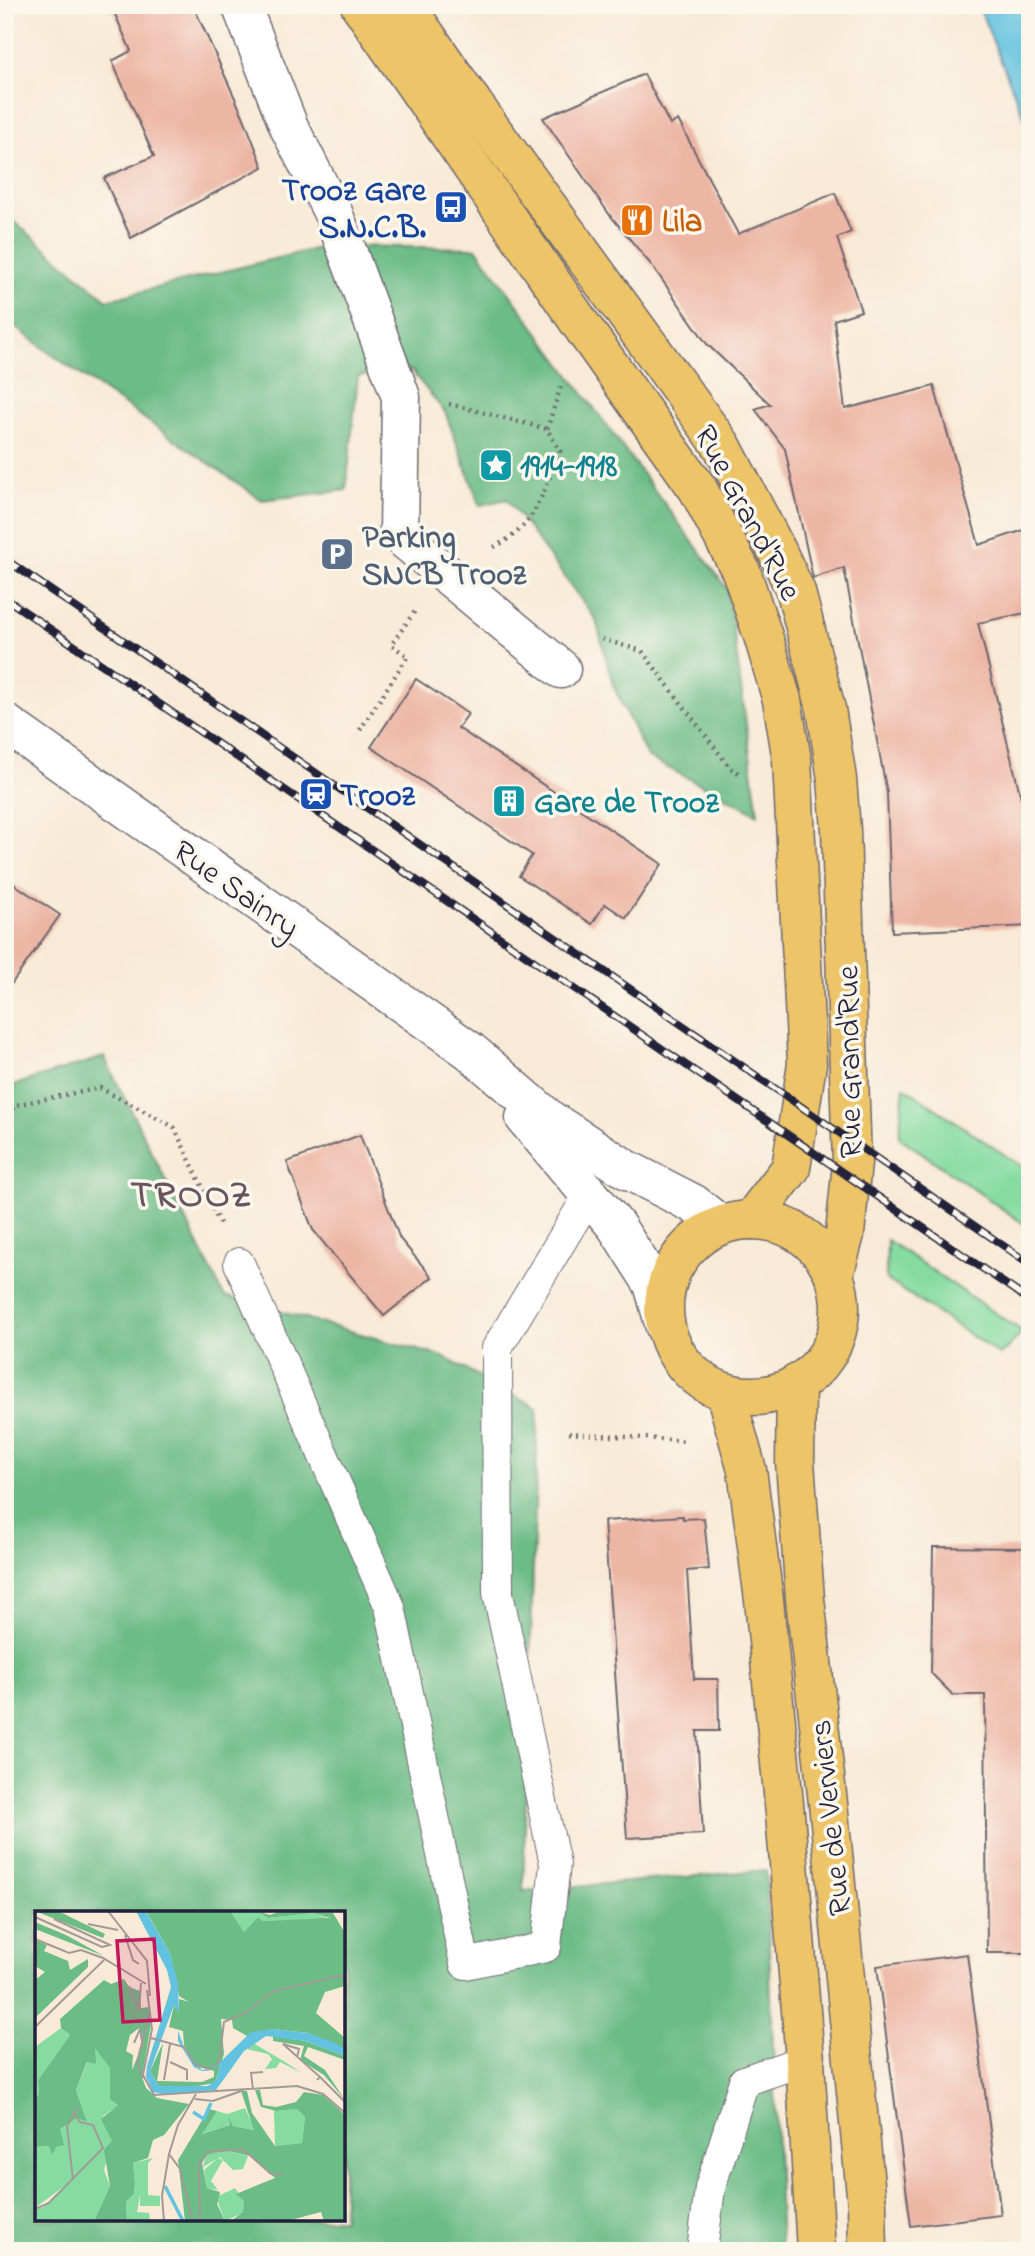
<svg xmlns="http://www.w3.org/2000/svg" width="1035" height="2256" viewBox="0 0 1035 2256" font-family="'Indie Flower',sans-serif">
<style>
.green{fill:#86dca0;stroke:#547f6e;stroke-width:2}
.forest{fill:#6cbc86;stroke:#476f60;stroke-width:2;fill-rule:evenodd}
.water{fill:#62c2e0;stroke:#42728e;stroke-width:2}
.building{fill:#edb5a4}
.lines{fill:none;stroke-linecap:round;stroke-linejoin:round}
.service-casing{stroke:#6d6871;stroke-width:32}
.minor-casing{stroke:#6d6871;stroke-width:41}
.tertiary-casing{stroke:#6d6871;stroke-width:41}
.primary-casing{stroke:#6d6871;stroke-width:41}
.path{stroke:#6d6871;stroke-width:4.5;stroke-dasharray:2 5;stroke-linecap:butt}
.service{stroke:#fff;stroke-width:30}
.minor{stroke:#fff;stroke-width:38}
.tertiary{stroke:#fff;stroke-width:38}
.primary{stroke:#eec469;stroke-width:38}
.rail-casing{stroke:#22223b;stroke-width:8}
.rail{stroke:#fbf7ec;stroke-width:5;stroke-dasharray:16;stroke-linecap:butt}
.labels{text-anchor:middle;stroke-width:7;stroke-linejoin:round;paint-order:stroke}
.transit-label{font-size:32px;font-weight:bold;fill:#164399;stroke:#fbf7ec;text-anchor:end}
.food-label{font-size:32px;font-weight:bold;fill:#c56008;stroke:#fbf7ec;text-anchor:start}
.culture-label{font-size:32px;font-weight:bold;fill:#0d838f;stroke:#fbf7ec;text-anchor:start}
.street-label{font-size:32px;fill:#22223b;stroke:#fbf7ec}
.service-label{font-size:32px;font-weight:bold;fill:#4e5e75;stroke:#fbf7ec;text-anchor:start}
.district-label{font-size:38px;font-weight:bold;letter-spacing:2px;fill:#695560;stroke:#fbf7ec}
.inset-river{fill:none;stroke:#62c2e0;stroke-width:3.5}
.inset-road{fill:none;stroke:#a29a98;stroke-width:2}
.view{fill:#c2185b;fill-opacity:0.15;stroke:#c2185b;stroke-width:3.5}
.inset-edge{fill:none;stroke:#22223b;stroke-width:3.5}
</style>
<rect width="100%" height="100%" fill="#fbf7ec"/>
<filter id="ink" filterUnits="userSpaceOnUse"><feTurbulence type="fractalNoise" baseFrequency=".0143" numOctaves="2"/><feDisplacementMap in="SourceGraphic" scale="14" xChannelSelector="R" yChannelSelector="G"/><feConvolveMatrix kernelMatrix="1 2 1 2 8 2 1 2 1" color-interpolation-filters="sRGB"/></filter>
<filter id="wash" filterUnits="userSpaceOnUse"><feTurbulence type="fractalNoise" baseFrequency=".00686" numOctaves="4" result="noise"/><feDisplacementMap in="SourceGraphic" scale="28" xChannelSelector="R" yChannelSelector="G"/><feGaussianBlur stdDeviation="1.57" result="paint"/><feColorMatrix in="noise" values="0 0 0 0 0 0 0 0 0 0 0 0 0 0 0 0 0 1.4 0 .05"/><feComposite in="paint" operator="in"/></filter>
<g filter="url(#wash)">
<rect width="100%" height="100%" fill="#f8ead6"/>
<!-- green -->
<g class="green">
<path d="M904,1087l126,85v56l-131,-91z"/>
<path d="M887,1240l136,92 -23,23 -114,-76z"/>
</g>
<!-- forest -->
<g class="forest">
<path d="M5,219h6l96,81 220,-54 149,2 252,342 30,224 -111,-57 -34,-72 -17,-65 -89,-121 -27,6 -35,-93 -34,-42 -53,6 -12,114 -84,10 -211,-146 -46,-35z"/>
<path d="M104,1057l120,239 219,61 95,51 -15,483 243,-21 15,381h-776v-1163zM37,1913h306v306h-306z"/>
</g>
<!-- water -->
<path class="water" d="M978,5h52v126z"/>
<g id="blocks">
<!-- building -->
<g class="building">
<path d="M111,5h82l50,111 20,51 -132,71 -27,-60 50,-22 -42,-95 19,-10z"/>
<path d="M644,74l26,51 8,-5 60,114 97,-41 16,39 -14,6 24,73 -27,9 11,89 89,-23 45,159 51,-17v84l-52,11 46,187h6v116l-138,6 -5,-139 -43,-225 -31,10 -28,-129 -30,-40 15,-5 -63,-60 -54,-77 -44,-53 -66,-96z"/>
<path d="M416,679l52,35 -10,14 204,136 -36,54 -21,-14 -13,20 -73,-48 13,-21 -161,-108z"/>
<path d="M5,878l55,37 -55,78z"/>
<path d="M360,1135l40,104 32,38 -48,39 -71,-86 -26,-68z"/>
<path d="M683,1516v3l21,-1 5,51 -22,2 7,108h24l1,52h-22l6,103 -76,4 -23,-317z"/>
<path d="M933,1547l97,1v405h-43l-2,-258h-32l-22,-22z"/>
<path d="M967,1954l34,261 -90,11 -34,-260z"/>
</g>
</g>
</g>
<g filter="url(#ink)">
<use href="#blocks" fill-opacity="0" stroke="#6d6871" stroke-width="2"/>
<g class="lines">
<!-- service casing -->
<g class="service-casing">
<g id="service">
<path d="M239,1263l151,344 75,357 81,-17 9,-83 -57,-271 -1,-245 92,-153"/>
<path d="M702,2251l8,-63 34,-107 61,-21"/>
</g>
</g>
<!-- minor casing -->
<g class="minor-casing">
<path id="minor" d="M241,5l48,122 45,88 67,182 -2,138 162,134"/>
</g>
<!-- tertiary casing -->
<g class="tertiary-casing">
<g id="tertiary">
<path d="M5,723l465,328 80,69 76,49 68,35 26,21"/>
<path d="M525,1118l91,108 37,58 12,43"/>
</g>
</g>
<!-- primary casing -->
<g class="primary-casing">
<g id="primary">
<path d="M360,5l226,327 112,157 43,82 23,68 18,61 10,60 15,304 -16,104 -40,52"/>
<path d="M405,5l69,100 248,341 55,105 19,41 30,117 11,70 4,51 11,333 -7,71 -11,41"/>
<circle cx="752" cy="1308" r="88"/>
<path d="M796,1384l-1,78 10,137 24,213 38,393 1,46"/>
<path d="M725,1392l22,78 17,130 21,214 20,246 11,191"/>
</g>
</g>
<!-- path -->
<g class="path">
<path d="M449,404l98,25 13,22c-19,44 -22,75 -68,97"/>
<path d="M547,429l15,-46"/>
<path d="M602,639l40,12 88,117 12,7"/>
<path d="M360,730l48,-74 -17,-11 24,-34"/>
<path d="M5,1121l10,-16 85,-17 74,39 46,97"/>
<path d="M569,1433l118,8"/>
</g>
<!-- service -->
<use href="#service" class="service"/>
<!-- minor -->
<use href="#minor" class="minor"/>
<!-- tertiary -->
<use href="#tertiary" class="tertiary"/>
<!-- primary -->
<use href="#primary" class="primary"/>
<!-- rail casing -->
<g class="rail-casing">
<g id="rail">
<path d="M5,559l1025,705"/>
<path d="M5,598l1025,703"/>
</g>
</g>
<!-- rail -->
<use href="#rail" class="rail"/>
</g>
</g>
<!-- icons -->
<defs>
<g id="bus-square" transform="scale(1.75)"><rect x="-9" y="-9" width="18" height="18" rx="4" fill="#1a4fb4" stroke="#fbf7ec"/><path d="M-5-6H5V4H4V6H2V4H-2V6H-4V4H-5ZM-3.5-4V0h7V-4ZM-3.5 1.2v1.5H-2V1.2ZM2 1.2v1.5H3.5V1.2Z" fill="#fff"/></g>
<g id="restaurant-square" transform="scale(1.75)"><rect x="-9" y="-9" width="18" height="18" rx="4" fill="#e8710a" stroke="#fbf7ec"/><path d="M-5-6h1v4h1v-4h1v4h1v-4h1v5L-1.5 .5V6h-2V.5L-5-1ZM5-6V6H3V1.5H1.5Q1.5-4 5-6Z" fill="#fff"/></g>
<g id="sight-square" transform="scale(1.75)"><rect x="-9" y="-9" width="18" height="18" rx="4" fill="#0f9aa8" stroke="#fbf7ec"/><path d="M0-6L1.8-2.2L6-1.7L2.9 1.2L3.7 5.4L0 3.3L-3.7 5.4L-2.9 1.2L-6-1.7L-1.8-2.2Z" fill="#fff"/></g>
<g id="parking-square" transform="scale(1.75)"><rect x="-9" y="-9" width="18" height="18" rx="4" fill="#5c6f8a" stroke="#fbf7ec"/><path d="M-3.5-5.5H1a3.5 3.5 0 0 1 0 7H-1V5.5H-3.5ZM-1-3.4V-.6H.8a1.4 1.4 0 0 0 0-2.8Z" fill="#fff"/></g>
<g id="station-square" transform="scale(1.75)"><rect x="-9" y="-9" width="18" height="18" rx="4" fill="#1a4fb4" stroke="#fbf7ec"/><path d="M-3-6H3Q5-6 5-4V2Q5 4 3 4L4.5 6H3L1.5 4h-3L-3 6H-4.5L-3 4Q-5 4-5 2V-4Q-5-6-3-6ZM-3.5-4v3h7v-3ZM-3.5 1v1.5H-2V1ZM2 1v1.5H3.5V1Z" fill="#fff"/></g>
<g id="building-square" transform="scale(1.75)"><rect x="-9" y="-9" width="18" height="18" rx="4" fill="#0f9aa8" stroke="#fbf7ec"/><path d="M-4-6H4V6H1V3H-1V6H-4ZM-2.5-4.3h1.7v1.8h-1.7ZM.8-4.3h1.7v1.8H.8ZM-2.5-1h1.7V.8h-1.7ZM.8-1h1.7V.8H.8Z" fill="#fff"/></g>
</defs>
<g fill-rule="evenodd">
<use href="#bus-square" x="451" y="207"/>
<use href="#restaurant-square" x="637" y="220"/>
<use href="#sight-square" x="496" y="465"/>
<use href="#parking-square" x="337" y="554"/>
<use href="#station-square" x="316" y="794"/>
<use href="#building-square" x="509" y="801"/>
</g>
<g class="labels">
<!-- transit labels -->
<g class="transit-label">
<text x="426" y="200">Trooz Gare<tspan x="426" dy="37">S.N.C.B.</tspan></text>
<text x="340" y="805" text-anchor="start">Trooz</text>
</g>
<!-- food labels -->
<g class="food-label">
<text x="662" y="231">Lila</text>
</g>
<!-- culture labels -->
<g class="culture-label">
<text x="520" y="476">1914-1918</text>
<text x="534" y="812">Gare de Trooz</text>
</g>
<!-- street labels -->
<g class="street-label">
<text transform="translate(749 512) rotate(62)" y="11">Rue Grand'Rue</text>
<text transform="translate(237 888) rotate(35)" y="11">Rue Sainry</text>
<text transform="translate(848 1062) rotate(-91)" y="11">Rue Grand'Rue</text>
<text transform="translate(829 1818) rotate(-96)" y="11">Rue de Verviers</text>
</g>
<!-- service labels -->
<g class="service-label">
<text x="362" y="547">Parking<tspan x="362" dy="37">SNCB Trooz</tspan></text>
</g>
<!-- district labels -->
<g class="district-label">
<text x="192" y="1206">TROOZ</text>
</g>
</g>
<!-- overview -->
<g transform="translate(35 1911)">
<rect width="310" height="310" fill="#f8ead6"/>
<path d="M195,0h27l11,7 45,-5 17,6 -69,2 -3,-4 -14,16zM26,117l9,7 -32,45 1,15 -4,1v-49zM218,132l32,19 17,11 -22,-11 -4,6 -11,1 7,-10 -4,-5 -22,-5zM60,136l15,21 9,37 -16,11 9,25 -8,29 6,16 -16,35h-59v-12l8,-2 20,-20 -28,21v-61l15,-1 10,-17 17,-11 10,4 -11,-32 12,-29 7,3zM210,197l10,22 -22,-4 -5,-12 2,11 -29,9 16,-23 10,3zM262,198l8,8 -3,26 -27,3 -1,-35zM189,239l24,6 -5,13 -10,1 -13,-13 -17,10 3,-12zM118,247l-5,5v32l12,1v10h-20v-11l-3,17 12,1 1,8h-23l-1,-19 8,-8 1,-11 -2,-20zM183,247l5,2 -12,21 7,9 -11,-2 -3,-18zM200,277l9,13 -1,12 -18,8 -9,-24z" fill="#86dca0"/>
<path d="M0,0h23l47,23 -2,4zM111,0h84l14,21 14,-15 4,4 68,-3 -17,-5 -45,5 -11,-7 13,4 11,-4 52,2 12,20v53l-20,6 -9,21 29,25v11l-37,-16 -35,-4 -26,7 -14,-8 -1,-8 -11,-1 3,35 -9,29 -35,6 -21,-3 -9,-15 13,-28 -6,38 45,1 12,-5v-6l-19,-5 -11,-21 -1,-14 -14,-4 5,-22 5,7v-13l10,3 -10,-6 -9,-43zM0,11l31,13 38,21 -69,-27zM0,29l12,5 -3,6 24,10 2,9 18,-11v8l-53,51v-38l10,-8 -10,-6zM89,68l5,8 11,4 1,17 8,-1 2,17 -9,53 4,11 11,10 32,6 -25,31 -11,5 -5,18 -15,5 2,20 -1,11 -8,8 1,19h-33l16,-35 -6,-36 8,-9 -11,-22 17,-14 -8,-6v-31l-15,-20 1,16 -9,-2 -11,28 11,32 -10,-4 -17,11 4,16 -8,2 -4,8 -3,-9 -14,1v-51l4,-1 -1,-15 32,-45 -9,-7 -1,-9 44,-39 7,4zM104,117l3,18 -10,24 1,-15 -7,-4 4,-16zM238,125l32,5 40,15v4l-37,-13 -4,9 21,14 20,30 -21,-25 -24,-15 4,-14 -31,-5zM220,179h5l3,15 13,2 20,-5 8,-10 19,3 22,20v106h-21l-3,-9 -34,9h-56l12,-9 1,-11 -8,-7 39,-16 -25,-22 -26,-6 -17,5 -5,8 5,25 13,4 -3,12 8,17h-40l-7,-61 31,-51 8,2 -15,23 28,-9 -2,-11 5,12 21,4 -13,-39h6l5,22 23,33 27,-3 3,-26 -8,-8 -21,2 -15,-4z" fill="#6cbc86" fill-rule="evenodd"/>
<path d="M101,0h10l6,11 18,31 8,30 1,30 -5,-8 -24,66 9,15h49l8,-6 5,-16 -8,5 -6,2h-5l-8,-4 -16,-26v-10l8,21 16,18 11,-1 38,-37 22,-3 35,4 25,9 12,7v7l-40,-15 -39,-5 -22,15 -28,39 -49,5 -14,-3 -7,-15 1,-11 24,-79 -4,-17z" fill="#62c2e0"/>
<path class="inset-river" d="M158,201l11,7 7,-16M130,275l18,35"/>
<path class="inset-road" d="M73,0l39,50 3,35M0,6l67,30 8,-2 -56,-26M53,13l30,6M90,24l8,25 6,4M0,28l34,14 12,-3 22,8 43,26M94,75l10,25 2,-28M112,79l5,39 -9,46 11,20 143,-9 26,8 22,19M0,116l69,-67M116,127l33,9 12,18 13,4 10,-7 5,-40 23,-10 27,-21 71,-16M99,132l6,-14 3,18M262,146l2,-8 -16,-5 37,33 -3,3M135,151l17,8v10M285,166l25,25M108,167l-6,-16 12,-46M129,169l6,-36M218,178l-2,-16 12,-1M160,188l18,2 31,-11M134,243l11,15 13,52M38,269l-6,-54 11,-18M0,298l14,-6 54,-55 -10,-23 -13,-3 -7,-10M129,310l-2,-25 7,-42 9,-29 18,-31M165,310l-1,-56 9,-13 35,-3 28,25 12,1"/>
<path class="view" d="M119,28l6,81 -37,2 -6,-81z"/>
<rect width="310" height="310" class="inset-edge"/>
</g>
<!-- margin -->
<rect width="1035" height="2256" fill="none" stroke="#fbf7ec" stroke-width="28"/>
</svg>
